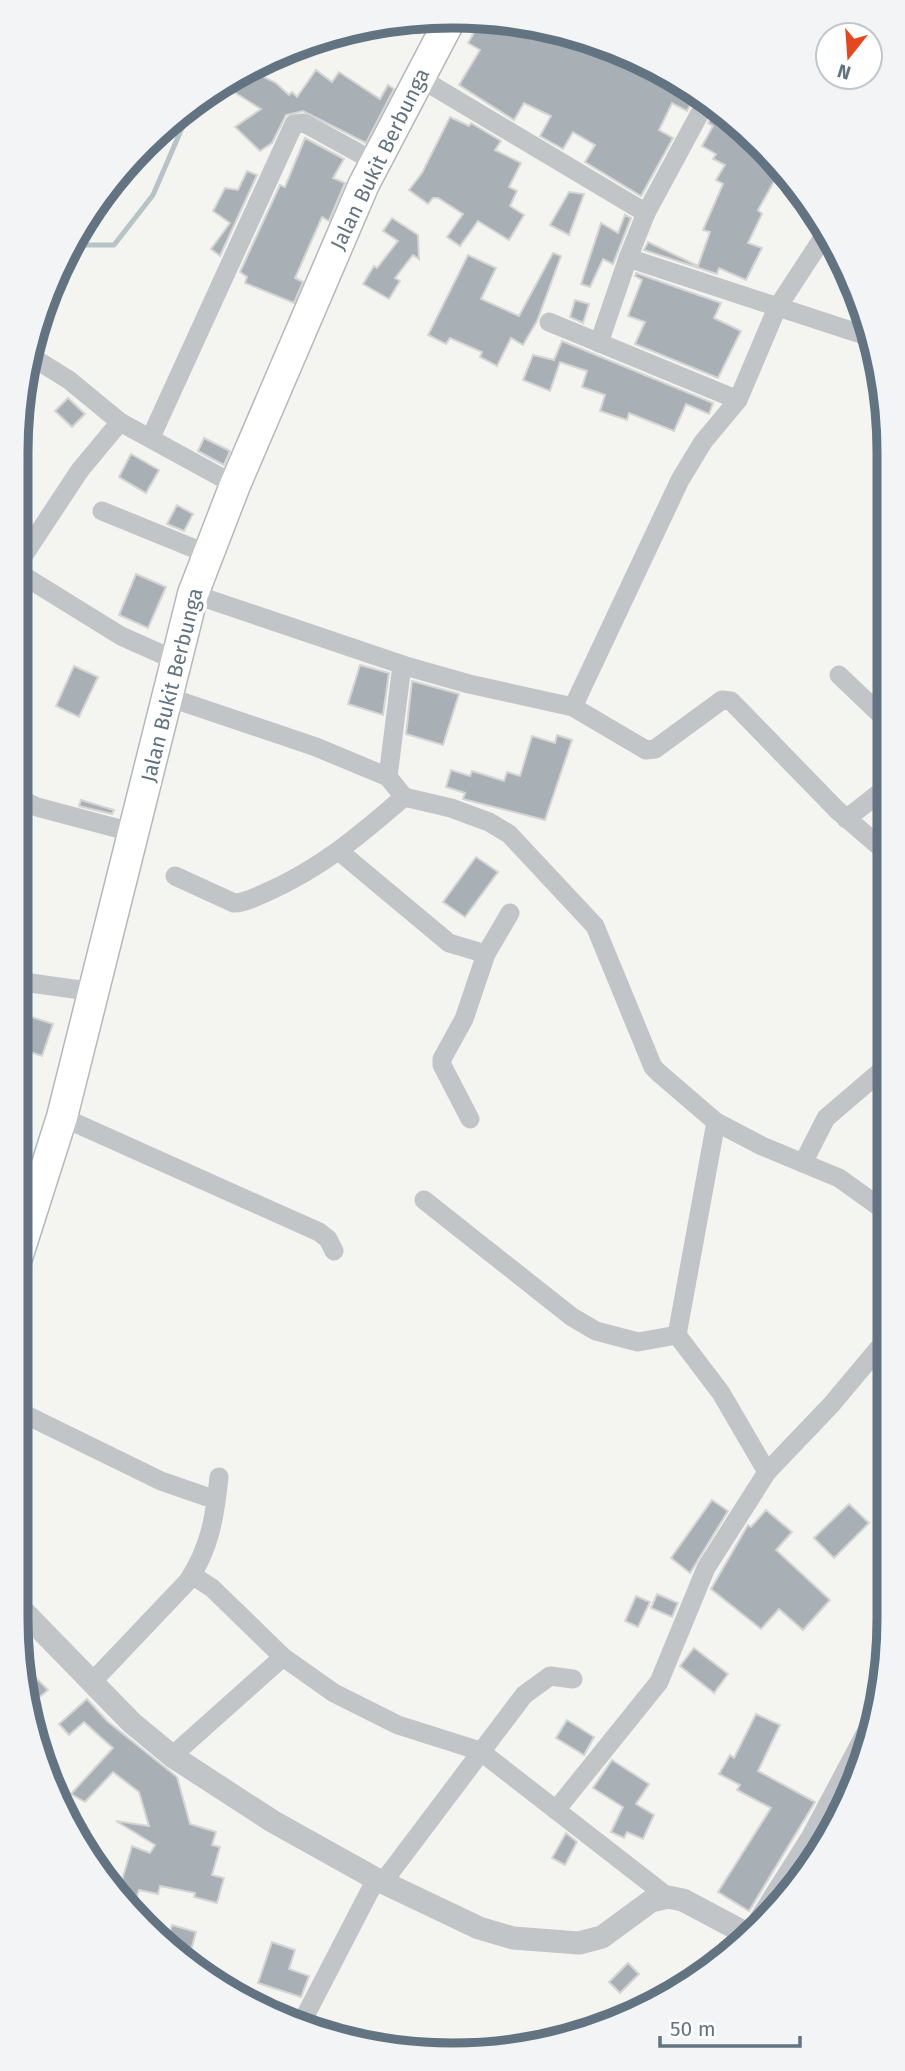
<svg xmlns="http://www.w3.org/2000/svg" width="905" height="2071" viewBox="0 0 905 2071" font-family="'Fira Sans',sans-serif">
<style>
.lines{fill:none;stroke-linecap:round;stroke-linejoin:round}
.stream{stroke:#b6c4c7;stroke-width:5}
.building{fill:#a8b0b5;stroke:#d5d5d3;stroke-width:2}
.primary-casing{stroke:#b4b8bc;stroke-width:33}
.minor{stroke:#c1c5c8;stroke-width:19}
.tertiary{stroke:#c1c5c8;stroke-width:23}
.primary{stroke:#fff;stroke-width:30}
.labels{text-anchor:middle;stroke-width:7;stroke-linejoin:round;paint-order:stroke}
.street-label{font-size:21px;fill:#627482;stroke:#fff}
.rim{fill:none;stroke:#627482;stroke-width:9}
</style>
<rect width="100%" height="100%" fill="#f4f4f0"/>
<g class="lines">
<!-- stream -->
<path class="stream" d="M78,245h36l39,-50 29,-67"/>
</g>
<!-- building -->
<g class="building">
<path d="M479,24l114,15 103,55 -9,17 -15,-8 -13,27 14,8 -32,58 -56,-34 10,-17 -22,-13 -10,17 -23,-13 11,-20 -27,-13 -10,17 -55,-35 21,-35 -12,-7z"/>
<path d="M248,69l28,14 13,12 3,-3 5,5 19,-27 16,12 7,-10 41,27 8,-14 6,4 -28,54 -63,-32 -17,4 -14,28 -12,8 -25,-24 26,-18 -27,-17z"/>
<path d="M718,106l21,21 -6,9 38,23 10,10 -23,41 4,4 -14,29 14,5 -16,32 -27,-12 -2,6 -73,-24 4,-8 50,24 12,-34 -7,-2 20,-46 -7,-4 9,-15 -12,-6 3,-5 -14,-8 11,-20 -5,-3z"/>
<path d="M450,117l19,9 2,-3 30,18 -6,9 26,13 -12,24 8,4 -7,15 14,9 -15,25 -31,-19 -18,25 -13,-9 16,-23 -25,-16h-5l-5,6 -19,-14 13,-17z"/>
<path d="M305,138l39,21 -11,19 12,5 -16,38 -7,-4 -27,61 8,4 -9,21 -49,-20 2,-6 -7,-5 40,-87 5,2z"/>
<path d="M247,171l10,4 -37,81 -9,-7 19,-26 -17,-12 12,-23 13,2z"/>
<path d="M569,192l15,2 -15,41 -19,-10z"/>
<path d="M625,215l6,3 -18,46 -10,-5 -13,28 -9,-3 20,-61 17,10z"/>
<path d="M392,218l26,17 1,24 -6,-4 -18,23 5,3 -11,18 -26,-15 11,-18 3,2 21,-27 -15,-10z"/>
<path d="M553,253l8,3 -24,65 -14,24 -12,-7 -14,28 -17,-9 2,-5 -32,-14 -4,6 -18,-9 40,-80 28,13 -15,31 38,17z"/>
<path d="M636,273l85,30 -7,15 27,13 -23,47 -83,-34 10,-22 -17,-6 14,-36 -7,-4z"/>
<path d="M575,300l14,4 -6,19 -13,-6z"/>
<path d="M562,341l151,62 -4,11 -23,-10 -12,27 -45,-18 -2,7 -27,-9 5,-16 -23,-8 5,-16 -27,-9 -10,29 -27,-11 10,-25 21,5z"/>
<path d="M68,398l17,16 -13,13 -17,-16z"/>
<path d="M204,438l26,13 -6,14 -26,-14z"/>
<path d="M131,454l28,16 -13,23 -27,-16z"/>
<path d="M177,505l16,9 -9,17 -17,-7z"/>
<path d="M136,574l30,13 -18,41 -29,-13z"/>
<path d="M360,665l29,8 -6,42 -35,-11z"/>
<path d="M74,666l24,11 -19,40 -23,-11z"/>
<path d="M412,681l47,13 -16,51 -37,-11z"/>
<path d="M557,735l15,5 -27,80 -82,-21 2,-6 -19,-6 5,-17 19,6 2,-5 32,10 3,-9 13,4 12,-40 23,7z"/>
<path d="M81,800l33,10 -2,4 -33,-8z"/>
<path d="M476,857l22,15 -33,45 -22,-15z"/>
<path d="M16,1012l37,12 -11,32 -26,-9z"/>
<path d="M712,1500l16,11 -38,62 -19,-15z"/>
<path d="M849,1504l20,19 -35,35 -20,-20z"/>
<path d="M766,1510l26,22 -16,18 54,50 -27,30 -24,-21 -18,20 -50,-40 37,-64 3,2z"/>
<path d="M657,1594l21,9 -6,14 -21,-9z"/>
<path d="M636,1596l14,6 -12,25 -13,-6z"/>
<path d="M694,1648l34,26 -14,19 -34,-27z"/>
<path d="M23,1665l25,25 -18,15z"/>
<path d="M87,1699l20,22 70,56 13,47 26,8 -4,13 8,2 -8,28 12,3 -7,25 -23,-6 1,-4 -35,-7 -2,8 -19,-4 -3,9 -18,-5 14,-48 18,7 5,-8 -39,-24 33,5 -10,-34 -26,-20 -28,30 -14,-8 42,-46 -29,-26 -15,13 -10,-11z"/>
<path d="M756,1714l24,11 -22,46 57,31 -66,109 -31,-19 53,-84 -34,-18 3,-5 -21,-11 11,-19 4,3z"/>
<path d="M567,1720l27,17 -10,18 -28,-17z"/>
<path d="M612,1760l37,24 -13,20 18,11 -11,24 -16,-7 -3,6 -13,-6 12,-25 -30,-19z"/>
<path d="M566,1833l11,9 -12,23 -13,-7z"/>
<path d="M172,1925l24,7 -6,22 -12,-3 -11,-9z"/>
<path d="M272,1942l23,8 -6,19 20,7 -8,21 -43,-14z"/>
<path d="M628,1963l11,11 -19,19 -11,-11z"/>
</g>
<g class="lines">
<!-- primary casing -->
<g class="primary-casing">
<path id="primary" d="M16,1261l46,-144 131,-523 42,-109 129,-301 86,-164"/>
</g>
<!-- minor -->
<g class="minor">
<path d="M418,77l228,136"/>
<path d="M707,100l-61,113 -18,45 242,79"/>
<path d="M549,322l189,78"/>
<path d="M599,343l29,-85"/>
<path d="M32,357l37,23 51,42 115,63"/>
<path d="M151,437l143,-313 10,-1 71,39"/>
<path d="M102,511l108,44"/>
<path d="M16,567l64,-97 40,-48"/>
<path d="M16,571l105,65 56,25"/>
<path d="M193,594l216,73 60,17 104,23 73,43 9,-1 67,-49 9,1 106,109 50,43"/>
<path d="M839,675l47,45"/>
<path d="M168,697l148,50 72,30 16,20c-45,39 -84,72 -139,96 -10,4 -20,10 -31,10l-59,-27"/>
<path d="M573,707l107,-227 23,-38 35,-42 39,-92 49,-75"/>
<path d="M388,777l14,-112"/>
<path d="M16,797l21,10 98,26"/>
<path d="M404,797l47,11 38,14 20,12 86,92 58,141 6,6 57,49 46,24 77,32 49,35"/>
<path d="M846,819l41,-32"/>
<path d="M340,852l109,91 37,11 -22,65 -22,40v6l28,54"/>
<path d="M486,954l24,-41"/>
<path d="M16,981l79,11"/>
<path d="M62,1117l257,115 9,7 6,12"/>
<path d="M803,1163l23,-45 62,-53"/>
<path d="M16,1166l28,9"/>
<path d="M424,1200l148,117 24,14 42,11 39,-7 39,-213"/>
<path d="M16,1410l145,71 55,19"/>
<path d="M767,1472l64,-67 57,-68"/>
<path d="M192,1575l20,13 71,69 51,36 64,32 82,26 188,146"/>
<path d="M94,1680l94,-99c22,-33 27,-65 31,-104"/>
<path d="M172,1756l111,-99"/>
<path d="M556,1810l103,-128 47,-114 61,-96 -46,-79 -44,-58"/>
<path d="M383,1882l141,-187 26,-19 23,3"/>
<path d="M751,1931l60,-95 61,-115"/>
<path d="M302,2022l74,-143"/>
</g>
<!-- tertiary -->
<path class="tertiary" d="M16,1604l116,119 40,33 100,65 104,58 103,49 34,10 66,5 23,-6 49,-36 17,-4 15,3 64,34"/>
<!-- primary -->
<use href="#primary" class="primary"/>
</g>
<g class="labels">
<!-- street labels -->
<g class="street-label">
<text transform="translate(380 159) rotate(-64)" y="7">Jalan Bukit Berbunga</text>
<text transform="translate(172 685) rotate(-76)" y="7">Jalan Bukit Berbunga</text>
</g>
</g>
<!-- crop -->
<path d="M0 0H905V2071H0ZM452 28H453A424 424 0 0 1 877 452V1619A424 424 0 0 1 453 2043H452A424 424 0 0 1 28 1619V452A424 424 0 0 1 452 28Z" fill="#f2f4f5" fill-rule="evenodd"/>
<path class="rim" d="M452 28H453A424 424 0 0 1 877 452V1619A424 424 0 0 1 453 2043H452A424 424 0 0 1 28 1619V452A424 424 0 0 1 452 28Z"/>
<!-- north arrow -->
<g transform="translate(849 56) rotate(197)"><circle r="33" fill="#ffffff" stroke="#c0c7cd" stroke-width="2"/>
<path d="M0-5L12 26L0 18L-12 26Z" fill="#e7471d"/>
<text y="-10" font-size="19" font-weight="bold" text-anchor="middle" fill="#627482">N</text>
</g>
<!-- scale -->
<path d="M660 2036v10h140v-10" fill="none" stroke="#627482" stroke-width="3.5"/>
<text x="670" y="2036" font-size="21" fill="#627482" stroke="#ffffff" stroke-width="5" paint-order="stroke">50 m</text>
</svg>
